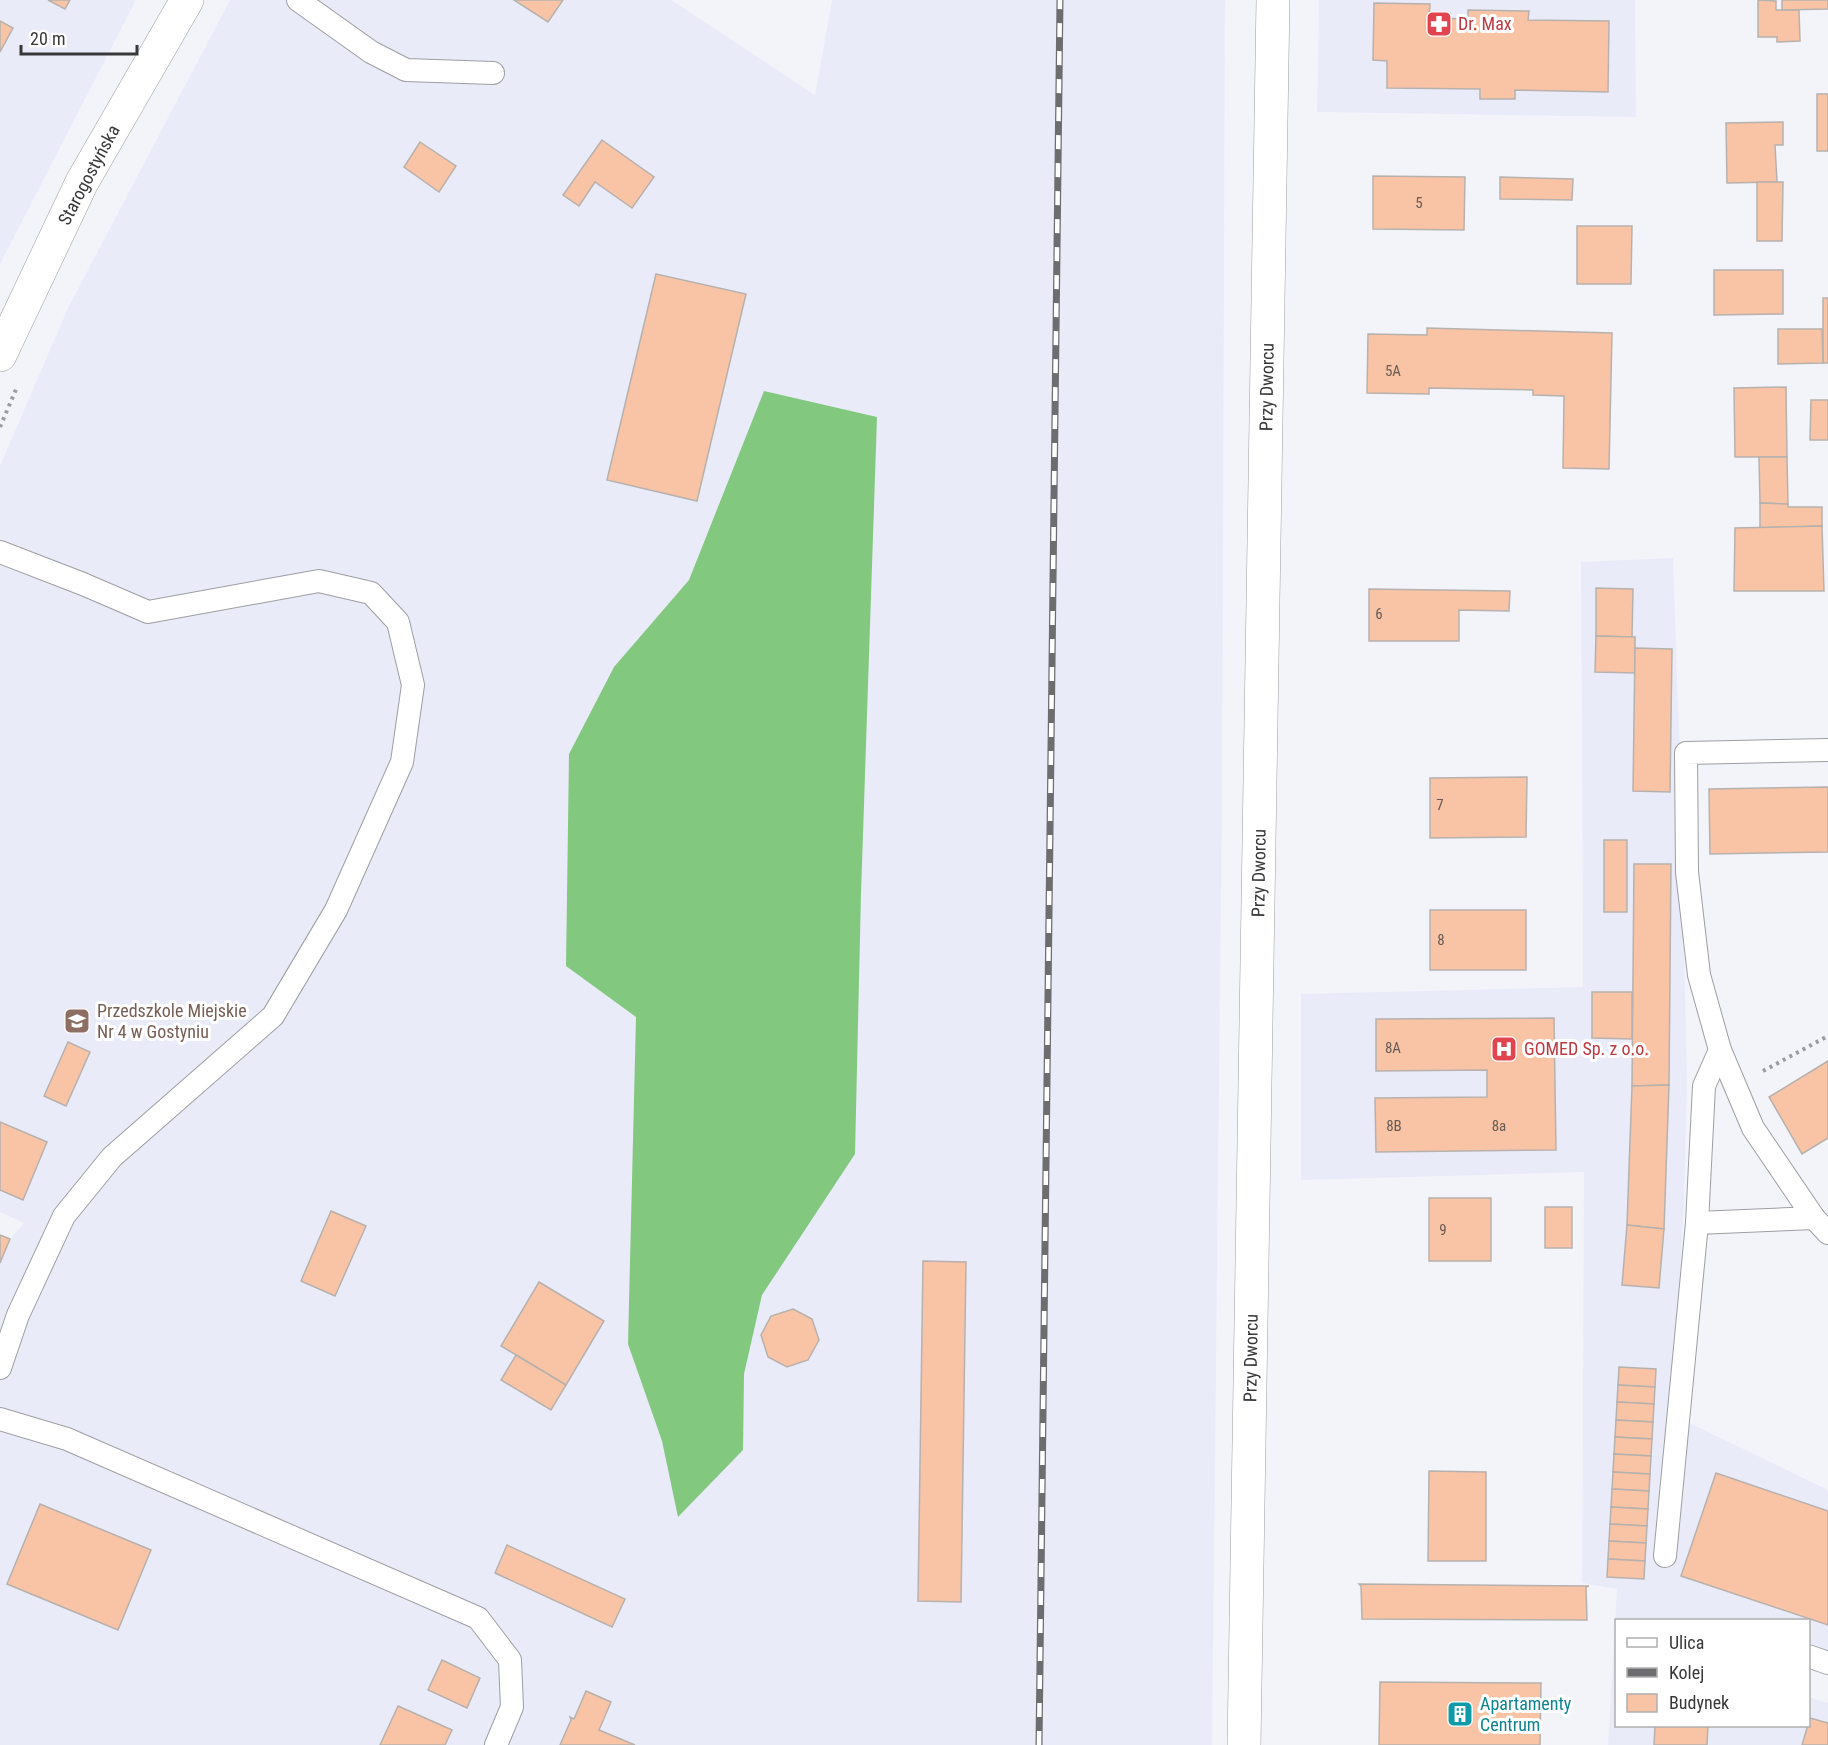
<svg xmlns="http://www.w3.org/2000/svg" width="1828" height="1745" viewBox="0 0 1828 1745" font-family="'Roboto Condensed',sans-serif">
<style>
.built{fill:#eaebf9}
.forest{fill:#83c87f}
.building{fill:#f9c4a5;stroke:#b7b1ae;stroke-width:1.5}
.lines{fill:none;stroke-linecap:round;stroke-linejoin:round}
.service-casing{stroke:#9d9ea3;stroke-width:24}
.minor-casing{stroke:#9d9ea3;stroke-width:34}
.tertiary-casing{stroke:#9d9ea3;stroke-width:34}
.path{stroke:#9b9ca0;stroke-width:4;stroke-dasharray:3 4.5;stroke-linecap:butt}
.service{stroke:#fff;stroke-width:22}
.minor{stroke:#fff;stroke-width:33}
.tertiary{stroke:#fff;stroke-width:33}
.rail-casing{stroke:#6d6d70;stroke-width:7}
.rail{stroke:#fff;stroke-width:4.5;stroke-dasharray:14;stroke-linecap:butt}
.labels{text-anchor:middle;stroke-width:6;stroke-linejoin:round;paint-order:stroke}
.number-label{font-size:15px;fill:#685b55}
.health-label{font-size:18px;fill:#be3a42;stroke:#fff;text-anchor:start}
.street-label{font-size:18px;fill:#38383a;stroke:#fff}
.education-label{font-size:18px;fill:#785e54;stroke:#fff;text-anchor:start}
.culture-label{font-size:18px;fill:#0d838f;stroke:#fff;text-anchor:start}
</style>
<rect width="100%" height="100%" fill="#f3f4fa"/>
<!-- built -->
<g class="built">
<path d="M0,0h136l-136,264z"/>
<path d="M230,0h441l144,95 17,-95h393l-3,803 -10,942h-1212v-482l10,-24 14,-16 -24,-11v-746l68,-158z"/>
<path d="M1319,0h316l1,117 -319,-5z"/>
<path d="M1673,558l7,206 7,317 -3,121 -11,213 155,75v160l-19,-7 -1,-23h-192v106h192l1,-29 19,6v42h-220l9,-156 -35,-6 2,-411 -283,8v-186l282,-7 -2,-425z"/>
</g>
<!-- forest -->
<path class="forest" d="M764,391l113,26 -16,477 -6,260 -93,141 -18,79 -1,76 -65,67 -16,-76 -34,-97 8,-327 -70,-51 3,-212 45,-87 75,-87z"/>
<!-- building -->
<g class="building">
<path d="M48,0h22l-5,9z"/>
<path d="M514,0h49l-15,22z"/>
<path d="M1758,0l18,1v9h23l1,31 -23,1v-5h-19z"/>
<path d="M1782,0h46v9l-46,1z"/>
<path d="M1374,3l56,1 -1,14 39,1v-9l61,1 -1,9 81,1 -1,71 -93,-2v9h-35v-10l-93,-1v-27l-14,-1z"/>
<path d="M0,21l13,7 -13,24z"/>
<rect x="1817" y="94" width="11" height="57"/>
<path d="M1783,122v23h-8l2,37 -50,1 -1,-60z"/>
<path d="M602,140l52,37 -22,31 -37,-26 -16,24 -16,-11z"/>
<path d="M420,142l36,24 -17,26 -35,-25z"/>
<path d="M1373,176l92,1 -1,53 -91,-1z"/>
<path d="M1500,177l73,2 -1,21 -72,-1z"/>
<path d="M1757,182h26l-1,59h-25z"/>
<path d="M1577,226h55l-1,58h-54z"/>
<path d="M1714,270h69v44l-69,1z"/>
<path d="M656,274l90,20 -49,207 -90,-21z"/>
<rect x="1823" y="298" width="5" height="65"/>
<path d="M1427,328l185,5 -3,136 -46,-1 1,-72 -31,-1v-5l-104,-2v6l-62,-1 1,-59 59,1z"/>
<path d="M1778,329h44l1,34 -45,1z"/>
<path d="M1786,387l1,70h-52l-1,-69z"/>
<path d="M1811,400h17v40h-18z"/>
<path d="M1759,457h28l1,47 -28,-1z"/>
<path d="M1760,503l28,1v3h34v19l-62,2z"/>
<path d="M1822,526l2,65h-90l1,-63z"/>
<path d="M1596,588l37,1 -1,48 -36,-1z"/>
<path d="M1369,589l141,2 -1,20 -50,-1v31h-90z"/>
<path d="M1596,636l39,1v36l-40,-1z"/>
<path d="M1635,648l37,1 -2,143 -37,-1z"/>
<path d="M1527,777l-1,60 -96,1v-60z"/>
<path d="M1828,787v65l-118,2 -1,-65z"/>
<rect x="1604" y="840" width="23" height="72"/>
<path d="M1634,864h37l-2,221 -37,1z"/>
<rect x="1430" y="910" width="96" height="60"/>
<path d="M1592,992h40v47l-40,-1z"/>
<path d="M1554,1018l2,132 -180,2 -1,-54 112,-1v-27l-111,1v-52z"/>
<path d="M68,1042l22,10 -24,54 -22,-10z"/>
<path d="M1828,1061v77l-26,16 -33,-57z"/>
<path d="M1669,1085l-5,144 -37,-4 5,-139z"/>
<path d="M0,1122l47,20 -24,58 -23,-10z"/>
<rect x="1429" y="1198" width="62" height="63"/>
<rect x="1545" y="1207" width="27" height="41"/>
<path d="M331,1211l35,15 -31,70 -34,-15z"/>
<path d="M1627,1225l37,4 -5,59 -37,-3z"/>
<path d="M0,1235l10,4 -10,24z"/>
<path d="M923,1261l43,1 -5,340 -43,-1z"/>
<path d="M539,1282l65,39 -38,64 -65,-39z"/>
<path d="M793,1309l19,10 7,21 -11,20 -21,7 -19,-10 -7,-22 10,-19z"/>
<path d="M516,1355l50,30 -15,25 -50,-30z"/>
<path d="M1619,1367l37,2 -1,18 -37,-2z"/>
<path d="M1618,1385l37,2 -1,17 -37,-2z"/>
<path d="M1617,1402l37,2 -1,18 -37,-2z"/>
<path d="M1616,1420l37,2 -1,17 -37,-2z"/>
<path d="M1615,1437l37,2 -1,17 -37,-2z"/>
<path d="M1614,1454l37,2 -1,18 -37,-2z"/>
<path d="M1429,1471l57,1v89h-58z"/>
<path d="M1613,1472l37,2 -1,17 -37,-2z"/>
<path d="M1716,1473l112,38v114l-147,-49z"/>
<path d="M1612,1489l37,2 -1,18 -37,-2z"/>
<path d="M40,1504l111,46 -33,80 -111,-46z"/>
<path d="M1611,1507l37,2 -1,17 -37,-2z"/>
<path d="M1610,1524l37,2 -1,17 -37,-2z"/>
<path d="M1609,1541l37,2 -1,18 -37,-2z"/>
<path d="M507,1545l118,54 -13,28 -117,-54z"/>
<path d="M1608,1559l37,2 -1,18 -37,-2z"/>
<path d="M1359,1584l230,2 -3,1 1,33 -225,-1 -1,-33z"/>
<path d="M442,1660l38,18 -13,30 -39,-18z"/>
<path d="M1380,1682l161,1 -1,62h-161z"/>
<path d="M586,1691l25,11 -12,28 36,15h-75l11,-25 -1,-3 4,2z"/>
<path d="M398,1706l54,24 -7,15h-65z"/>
<path d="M1810,1718l18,5v22h-26z"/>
<path d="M1655,1726h53l-1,19h-53z"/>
</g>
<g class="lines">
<!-- service casing -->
<g class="service-casing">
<g id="service">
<path d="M298,0l73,52 35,18 87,3"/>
<path d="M0,552l83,32 65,28 171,-31 52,12 27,29 15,63 -11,77 -66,148 -63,106 -161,141 -48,59 -46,99 -18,53"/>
<path d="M1828,750l-142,3 1,119 12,103 21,75 33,78 61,90 14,15"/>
<path d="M1697,1223l117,-5"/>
<path d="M0,1419l67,20 411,179 32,42 2,47 -16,38"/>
<path d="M1665,1556l32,-333 7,-137 16,-36"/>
<path d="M1808,1656l20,7"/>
</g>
</g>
<!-- minor casing -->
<g class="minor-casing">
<path id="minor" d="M1244,1745l29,-1745"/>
</g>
<!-- tertiary casing -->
<g class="tertiary-casing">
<path id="tertiary" d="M0,355l82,-173 105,-182"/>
</g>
<!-- path -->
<g class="path">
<path d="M0,427l17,-40"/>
<path d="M1763,1071l65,-35"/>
</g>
<!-- service -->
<use href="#service" class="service"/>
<!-- minor -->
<use href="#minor" class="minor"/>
<!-- tertiary -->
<use href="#tertiary" class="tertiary"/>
<!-- rail casing -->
<g class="rail-casing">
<path id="rail" d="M1039,1745l21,-1745"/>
</g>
<!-- rail -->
<use href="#rail" class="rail"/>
</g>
<!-- icons -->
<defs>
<g id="pharmacy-square" transform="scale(1.35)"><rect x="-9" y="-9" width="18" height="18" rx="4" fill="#e0444e" stroke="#fff"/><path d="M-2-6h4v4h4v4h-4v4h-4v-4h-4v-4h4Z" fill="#fff"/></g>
<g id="school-square" transform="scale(1.35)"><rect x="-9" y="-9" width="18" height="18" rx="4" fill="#8d6e63" stroke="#fff"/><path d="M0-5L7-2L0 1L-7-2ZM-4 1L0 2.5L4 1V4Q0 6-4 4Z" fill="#fff"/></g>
<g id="hospital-square" transform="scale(1.35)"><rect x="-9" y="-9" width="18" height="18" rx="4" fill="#e0444e" stroke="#fff"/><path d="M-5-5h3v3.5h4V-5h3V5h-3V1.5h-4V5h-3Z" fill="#fff"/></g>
<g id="building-square" transform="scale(1.35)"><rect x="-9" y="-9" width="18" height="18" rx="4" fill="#0f9aa8" stroke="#fff"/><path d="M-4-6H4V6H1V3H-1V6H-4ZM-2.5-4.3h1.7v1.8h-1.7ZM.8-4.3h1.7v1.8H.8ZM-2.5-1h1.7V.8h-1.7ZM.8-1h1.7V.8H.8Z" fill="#fff"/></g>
</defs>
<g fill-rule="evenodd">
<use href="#pharmacy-square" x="1439" y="24"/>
<use href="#school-square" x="77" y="1021"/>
<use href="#hospital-square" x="1504" y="1049"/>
<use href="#building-square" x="1460" y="1714"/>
</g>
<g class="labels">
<!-- number labels -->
<g class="number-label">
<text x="1419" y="208">5</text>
<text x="1393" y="376">5A</text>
<text x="1379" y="619">6</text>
<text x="1440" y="810">7</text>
<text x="1441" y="945">8</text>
<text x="1393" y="1053">8A</text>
<text x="1394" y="1131">8B</text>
<text x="1499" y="1131">8a</text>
<text x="1443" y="1235">9</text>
</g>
<!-- health labels -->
<g class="health-label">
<text x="1458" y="30">Dr. Max</text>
<text x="1524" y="1055">GOMED Sp. z o.o.</text>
</g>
<!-- street labels -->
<g class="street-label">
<text transform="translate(89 175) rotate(-62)" y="6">Starogostyńska</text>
<text transform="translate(1267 387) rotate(-89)" y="6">Przy Dworcu</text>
<text transform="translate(1259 873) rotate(-89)" y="6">Przy Dworcu</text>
<text transform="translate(1251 1358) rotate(-89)" y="6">Przy Dworcu</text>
</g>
<!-- education labels -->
<g class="education-label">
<text x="97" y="1017">Przedszkole Miejskie<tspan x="97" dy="21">Nr 4 w Gostyniu</tspan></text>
</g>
<!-- culture labels -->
<g class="culture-label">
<text x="1480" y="1710">Apartamenty<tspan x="1480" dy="21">Centrum</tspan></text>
</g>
</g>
<!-- legend -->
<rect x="1615" y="1619" width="195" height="108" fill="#ffffff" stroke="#afafb0" stroke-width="1.5"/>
<rect x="1627" y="1638" width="30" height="9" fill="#ffffff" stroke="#afafb0" stroke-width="1.5"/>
<text x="1669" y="1649" font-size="18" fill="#38383a">Ulica</text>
<rect x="1627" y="1668" width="30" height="9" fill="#6d6d70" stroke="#afafb0" stroke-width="1.5"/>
<text x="1669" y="1679" font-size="18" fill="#38383a">Kolej</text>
<rect x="1627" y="1694" width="30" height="18" fill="#f9c4a5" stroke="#afafb0" stroke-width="1.5"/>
<text x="1669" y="1709" font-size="18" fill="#38383a">Budynek</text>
<!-- scale -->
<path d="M21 45v9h116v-9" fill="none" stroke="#38383a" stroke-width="3"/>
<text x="30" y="45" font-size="18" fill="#38383a" stroke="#ffffff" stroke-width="4.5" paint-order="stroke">20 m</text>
</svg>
